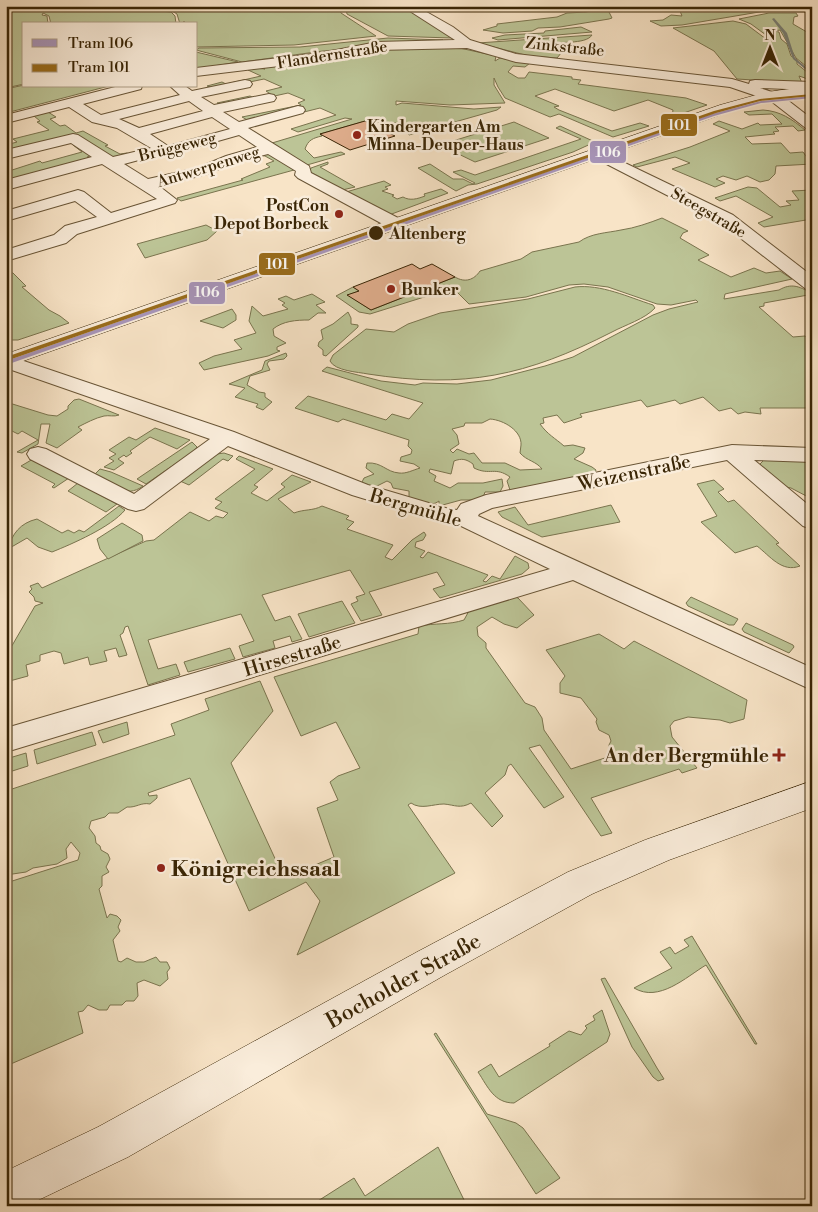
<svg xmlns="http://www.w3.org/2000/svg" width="818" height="1212" viewBox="0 0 818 1212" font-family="'Libre Bodoni',serif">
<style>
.green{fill:#bcc496;stroke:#7a744e;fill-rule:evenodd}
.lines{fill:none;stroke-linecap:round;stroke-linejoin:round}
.stream{fill:#797f75;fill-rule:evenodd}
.building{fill:#e0ae8d;stroke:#392505}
.street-casing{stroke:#695536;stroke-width:2}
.secondary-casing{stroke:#392505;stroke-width:1}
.street{fill:#faeddb;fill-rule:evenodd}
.secondary{fill:#faeddb;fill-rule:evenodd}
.tram-1-casing{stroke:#faeddb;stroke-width:3}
.tram-2-casing{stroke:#faeddb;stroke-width:3}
.tram-1{fill:#a795ba;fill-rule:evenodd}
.tram-2{fill:#996c1b;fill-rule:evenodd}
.poi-dot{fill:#8f2418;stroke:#faeddb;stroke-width:2}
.stop-dot{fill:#392505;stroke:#faeddb;stroke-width:2}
.labels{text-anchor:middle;stroke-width:5;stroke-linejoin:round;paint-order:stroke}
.far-street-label{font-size:16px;fill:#392505;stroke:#faeddb}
.far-poi-label{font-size:16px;font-weight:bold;fill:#392505;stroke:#faeddb;text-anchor:start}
.far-stop-label{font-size:16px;font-weight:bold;fill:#392505;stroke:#faeddb;text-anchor:start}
.street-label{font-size:19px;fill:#392505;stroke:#faeddb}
.poi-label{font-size:19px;font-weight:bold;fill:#392505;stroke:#faeddb;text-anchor:end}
.near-poi-label{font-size:22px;font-weight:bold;fill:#392505;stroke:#faeddb;text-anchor:start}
.near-street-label{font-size:22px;fill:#392505;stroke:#faeddb}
.line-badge{stroke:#faeddb;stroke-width:2}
.badge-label{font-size:14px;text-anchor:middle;font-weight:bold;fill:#fff}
</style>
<rect width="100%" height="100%" fill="#f8e4c7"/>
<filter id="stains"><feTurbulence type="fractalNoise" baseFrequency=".004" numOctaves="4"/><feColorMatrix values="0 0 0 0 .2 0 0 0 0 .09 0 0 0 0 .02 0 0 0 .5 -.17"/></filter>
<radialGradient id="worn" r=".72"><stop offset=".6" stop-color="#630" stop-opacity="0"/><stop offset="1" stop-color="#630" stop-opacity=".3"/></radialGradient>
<!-- green -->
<g class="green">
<path d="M6,6h332l3,7 35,23 -82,9 -98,2v-23h-11l-1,-3 -1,3h-3l-3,-10c-10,-8 -28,-7 -40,-5l34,3 4,4 1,8h-125l-2,-8 -6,-3 -1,2 5,1 1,8h-24v60l-18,4z"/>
<path d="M345,6h61l46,32 -64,-2 -41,-22z"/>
<path d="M678,6h134v6l-47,-1 -83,14 -21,1 -11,-5 13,-1 8,-5 11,1z"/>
<path d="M607,8l5,10 -3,1 -49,8 -22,1 -6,3 -29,2 -20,-3 14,-4v-2l60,-7 10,-4 19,-1z"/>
<path d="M769,13h27l2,3 -4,1 -1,7 19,11v36l-16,-13 -16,-28 -6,1 5,1 2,7 6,5 4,12 6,4v4l15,12v7l-7,-5 -6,-2 3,7 -65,-4 -23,-28 -41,-23 60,-7 13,3 20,15 4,-1 -19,-14 -12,-5z"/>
<path d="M581,27l11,5 -94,8 -6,-2 13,-3 39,-2 1,-2z"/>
<path d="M592,35c-6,10 -35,6 -48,9l-1,2h10l1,5 8,1 -5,6 -28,-2 -51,-13z"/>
<path d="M388,38l55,2 -120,11 -81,11 -46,-12 3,-2 101,-1z"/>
<path d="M446,45l50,11 -1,5 5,-3 30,5 -5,4 -12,-1 -5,6 10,6h7l4,-6 43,5v2l9,1 -3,4 108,14 21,7 -35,12 1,-7 -25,-10 -34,11 -59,-22 -20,7 24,10 -5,1 5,3 53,21 28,-8 9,3 -36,11 -54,-23 -9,3 -45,-19 -7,-11 -4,-9v7l11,18 -55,2 -54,-4v4l6,-2 72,6 27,-2 -4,3 -88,25 -7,-12 -40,-1 -42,12 2,2c-9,2 -14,4 -17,13l9,9 27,-6 4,2 -38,11 -35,-22 80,-24 -7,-1 -47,14 -7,-3 45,-14 -16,-7 -16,4 -8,-3 -45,13 -9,-5 59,-12 -3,-2 7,-3 -17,-7 -63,14 -8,-4 33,-7 6,3 16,-4 -6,-4 16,-4 -18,-8 -62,13 8,-5 -3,-1 15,-4 4,2 35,-8 -13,-6 6,-2 11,1 -5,-2 128,-20 -4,3z"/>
<path d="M196,52l42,10 -42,7z"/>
<path d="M24,85v1h85l-103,27v-24z"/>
<path d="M763,110c17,1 29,9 42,20l-7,1 -5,-5 -18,1 4,4 -6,1 2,2 -30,3 7,7 29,-1 9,10 13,-1 9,12 -36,2 -1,8 -6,6 -9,2 -13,-6 -11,4 -13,-4 -7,3 9,4 -10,4 -43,-18 18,-6 -15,-6 -38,10 -4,-2 57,-18 40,-16 -17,-7 6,-3 23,8 16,-6 2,2 22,-1 -10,-10 -23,1 -5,-3z"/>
<path d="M48,112l8,5 -6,2 10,7 5,-1 11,8 7,-2 25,14 -3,1 15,8 7,-1 4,2 -13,5 -44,-24 -68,17v-8l11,-3 -4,-3 36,-9 -12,-8 3,-1 -6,-5z"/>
<path d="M514,122l35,16 -74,24 -35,-17z"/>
<path d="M560,126l35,16 -22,10 -96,32 -9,1 -12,6 -38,-23 12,-4 23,15h10l10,5 2,-1 -22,-11 8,-2 14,5 106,-36 -25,-11z"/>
<path d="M77,144l15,11 -5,2 4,4 -85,23v-12l34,-11 2,2 40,-11 -9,-7z"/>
<path d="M270,152l24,18 -113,31 -4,-3 66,-18 -2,-1 29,-12 -4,-3 8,-3 -9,-5 -12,-2z"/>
<path d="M328,162v2l-8,3 35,20 -17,4 -29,-19 2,-4z"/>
<path d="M384,181l7,4 -6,2 3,2 -6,2 12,4 -2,1 5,3 6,-2c7,4 14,2 22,-1l-1,-2 17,-5 7,4 -59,22 -43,-23z"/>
<path d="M748,187l9,1 23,19 11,-2 -5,-4 13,-1 -7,-9 20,-1v29l-48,8 -6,-4 15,-6 -37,-21 -16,5 -5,-3z"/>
<path d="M662,218l26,13 -5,2 -3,5 29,17 -11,5 33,17 23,-9 12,5 14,-2 12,8 -67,15 -1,5 55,-9c12,-7 20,-4 32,3l-3,2 -44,8v3l-5,1 34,30 12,-1 7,5v70l-2,-3h-50l1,6 -16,-2 -7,2 -7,-6 -12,3 -16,-14 -23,7 -5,-4 -28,7 -6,-7 -61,14 2,3 -18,6 -7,-8 -14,3 1,5 -4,1c8,11 15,14 24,22l9,-1 12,3 -2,5 -9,6 18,8 4,3 -2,6 -84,14 -3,-9 3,-4c-15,-11 -20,-1 -36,-9l-1,-4c-7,-5 -11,-6 -19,-3l-3,13 -21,-5 -1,3 7,4 -2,5 16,7 8,-5h25l19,-4 1,7 -3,6h-15l-1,3 -7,5h-16l-22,6v-5c-10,7 -20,2 -30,-3v-7l-16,-3 -2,-5 -4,-2 -10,5 -11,1 -4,-5 2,-4 10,-4 -8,-6 1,-5c15,-1 19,9 32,10 7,1 14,-3 21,-5l-6,-4 -14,-3 1,-4 10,-3 1,-4 -4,-4 1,-6 -66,-21 -5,3 -43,-14 13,-12 78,24 6,-6 17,5 14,-16 -101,-32 5,-4 54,14 34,4 8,-2 34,1 34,-4 54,-14 28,-9 80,-42 16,-6 29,-7 -2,-2 -25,5 -14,-1 -49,-17 -24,-3 -15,1 -43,12 -57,7 -11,-11 -12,2 -9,-2 -67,21 -11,-2 -23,-16 17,-9 6,4 -11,4 23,15 84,-33c10,6 19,3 25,-6l41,-12 11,-7 47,-10c12,-9 28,-9 42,-12 14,-2 28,-7 41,-12zM490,419c14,1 32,12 31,26 0,3 -1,5 -1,8 7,8 16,8 22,16l-22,1 -15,-7h-23l-8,-10 -5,1 -12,-5 -4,4 -3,-3 9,-6 -2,-9 -5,-6 12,-3 1,-3h17z"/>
<path d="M206,225l11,6 -10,9 -62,18 -8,-14z"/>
<path d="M6,271l7,2 13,13 -4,1 27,23 11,6 9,7 -51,17h-12z"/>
<path d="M575,287c26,-3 53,10 78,18l2,3c-10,11 -30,17 -43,24 -86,44 -147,57 -244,42 -10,-2 -33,-3 -38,-13l3,-6 33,-26 28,3 14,-8 32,-11 88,-14z"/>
<path d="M312,294l13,8 -9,3 10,8h-8l-9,7c-13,0 -26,1 -36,9l1,7 12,7 -9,4v3l3,1 -12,5 -64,14 -5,-7 15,-7 28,-7 -8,-9 22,-7 -7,-12 3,-15 11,10 25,-7 -6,-4 3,-2 -7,-4 8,-3 8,4z"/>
<path d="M232,309l4,6v5l-13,8 -23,-7z"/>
<path d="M348,312l3,6v6l7,1v2l-32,29 -3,-1v-5l-5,-4 1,-4 4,-3 -2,-9 12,-6z"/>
<path d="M286,353l1,3 -3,3 -15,2 -2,3 3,6 -20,6 -3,9 12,7 6,1v4l7,5 -9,8 -7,-3 2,-3 -23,-7 10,-9 -16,-4 33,-14 3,-9z"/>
<path d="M79,399l40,16c-5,2 -10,0 -15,1 -9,2 -18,7 -26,11l4,3 -25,18 -11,-5 4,-19h-9l-3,20 -16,9 -5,-1 21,-12 -16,-9 -4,3 -6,-3 -6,3v-32l42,13 9,1 11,-7v-3l6,-6z"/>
<path d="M155,428l35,12 -13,9 -27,-12 -20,14 2,2 -6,4 -2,-2 -6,4 6,4 -10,7 -10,-3 10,-6 -5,-3 7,-4 -7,-4 20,-13 7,3z"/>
<path d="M192,442l5,5 -3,4 -48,33 -9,-5z"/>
<path d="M812,449v50l-21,-11 -10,-2 -20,-18 -1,-4 9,-9z"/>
<path d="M224,453l9,3 -5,5 -5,-2 -34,26 -9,-4 37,-27z"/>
<path d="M239,456l34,13 -19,16 4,2 -7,6 16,8 18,-14 -4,-3 11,-9 19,7 -33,17 16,14c10,-4 19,-2 28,-7l27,10 -3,3 8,3 -7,7 46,16 -8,12 7,3 20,-20 12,-8 2,3 -3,5 -7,2 -1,5 10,4 -5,6 3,1 5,-6 60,23 -5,6 3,1 6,-6 8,3 15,-23 13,7 1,5 -7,6 -82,24 -7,-9 12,-4 -8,-13 -68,20 13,23 -21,6 -10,-17 7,-3 -2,-4 9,-3 -15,-24 -88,25 13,26 15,-5 12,23 -10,3 -2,-6 -17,5 2,7 -32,9 -4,-11 15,-5 -13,-27 -93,26 10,29 18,-5 4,11 -32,10 -20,-59 -3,1 -2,6 -3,2 7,20 -8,2 -3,-9 -12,3 3,10 -17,4 -2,-8 -24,7 -3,-11 -7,-2 -14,4v6l-14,4 2,11 -22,6v-26l29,-50 8,-3 -8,-2 -1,-4 -5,-5 3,-3 -2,-3 8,-3 4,5 104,-47 8,-1 36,-28 19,9 7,-5 7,2 5,-5 -13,-5 7,-6 -7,-3 40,-30 -19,-10z"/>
<path d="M33,459l36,19 -15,10 -2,-1 3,-3 -34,-18z"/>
<path d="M100,469l11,3 32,14c-17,13 -33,-1 -50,-10z"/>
<path d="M714,480l10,9 -6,3 10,10 6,-2 45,43 -3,1 24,22c-18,7 -30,-10 -43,-20l-22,7 -34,-31 16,-6 -20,-32z"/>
<path d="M78,483l39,21 -11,8 -38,-21z"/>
<path d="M611,505l9,17 -78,15 -40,-20 -4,-5 17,-5 13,18z"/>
<path d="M119,506l6,4c-14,17 -53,34 -73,42l-14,-5 -11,-9 -19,11c4,-15 12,-26 29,-30l25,14 6,-3 6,3 5,-3 5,2z"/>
<path d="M122,523l20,12 1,6 -35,18 -8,-10 -3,-10z"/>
<path d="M504,593l14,5 16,17 -17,13 -13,-4 -12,-7 -15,10 1,9 8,7v5l39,55 10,4 7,11 2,12 27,39 40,-13 -2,-11 2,-4 -2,-6 -10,-5 -3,-8 1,-3 -16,-21 -21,-5v-10l5,-7 -19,-26 53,-16 25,15 10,-8 113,59 -3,19 -14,4 -10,-3 -32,-3 -14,4 -4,5 2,11 25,31 -15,5 -3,-4 -88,29 21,35 -11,3 -61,-91 -11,3 35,49 -20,11 -33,-44 -3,2 -3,9 -20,18 18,23 -11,11 -21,-24c-11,6 -16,2 -27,1 -11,0 -23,6 -33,-1l-3,2 47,68 -158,82 23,-54 -14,-19 -57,29 -59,-133 -42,15 1,3 8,-1v3l-7,6c-9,-2 -14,4 -23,3l-9,6h-9l-4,4 -14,4 -2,7 6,8 1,7 4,3 1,4 7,4 2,5 -4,8 3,5 -7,4v10l-3,3 8,29 3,-4 7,2 4,4 -3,7 2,4 -7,9 5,21 3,1 6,-4 9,4h8l12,-5 4,5h7l3,6 -3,4 1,7 -8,7 -16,-6 -7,3 1,13 -4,5h-8l-4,4h-12l-3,5h-8l-11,-5 -5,6 -5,1 5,21 -77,33v-183l72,-23 2,-7 -9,-11 -5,7 1,9 -10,6 -24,4 -7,4 -20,3v-84l169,-56 -4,-11 38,-14 -4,-11 55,-18 13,30 -42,52 53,115 50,-21 -17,-49 21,-8 -8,-18 8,-6 22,-8 -24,-46 -35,14 -27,-59 144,-43 1,-8c16,-3 30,-1 45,-6l6,-11z"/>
<path d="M691,597l47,22 -4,6h-5l-41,-19 -2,-3z"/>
<path d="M342,601l13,22 -46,14 -11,-23z"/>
<path d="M746,623l47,22 1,2 -5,6 -45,-21 -2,-3z"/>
<path d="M230,648l5,11 -47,13 -4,-10z"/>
<path d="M127,722l2,12 -26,9 -5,-12z"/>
<path d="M92,732l4,13 -59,19 -3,-14z"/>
<path d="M26,753l2,13 -22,7v-14z"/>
<path d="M692,936l65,108h-2l-49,-79c-20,12 -47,38 -72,23l38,-20 -12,-16 10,-5 5,7 14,-8 -5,-6z"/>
<path d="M605,978l52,90 7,11 -6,2 -5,-4 -21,-30 -31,-68z"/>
<path d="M602,1010l8,24 -3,8 -93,61c-20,0 -26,-16 -36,-31l13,-8 8,13 51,-31 -1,-2 20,-13 12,4 6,-7 -2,-2 10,-6 -2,-4z"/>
<path d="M436,1033l51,81 29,9 7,5 37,50 -24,16 -102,-160z"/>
<path d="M438,1147l29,59h-157l44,-28 11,18z"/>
</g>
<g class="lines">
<!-- stream -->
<path class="stream" d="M774,18l13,15 8,25 17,14v3l-19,-16 -10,-26 -11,-14z"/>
</g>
<!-- building -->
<g class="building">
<path d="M365,121l30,15 -45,14 -30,-16z"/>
<path d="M412,264l8,5 12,-5 23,13 -84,33 -24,-15 12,-4 -6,-4z"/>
</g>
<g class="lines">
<!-- street casing -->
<g class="street-casing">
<g id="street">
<path d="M402,6h14l37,21 17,13 46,14 216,25 17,5 1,-3 5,-1 57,2v8l-52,-2 21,7 31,24v11l-5,-1 -36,-28 -41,-14 -214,-25 -49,-14 -90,2 -55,11 -126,15v-8l125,-15 56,-11 78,-2z"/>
<path d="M245,80l5,1 2,3 -2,3 -49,10 13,8 55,-11 5,1 2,3 -2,3 -51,11 16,10 59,-16 5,1 2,3 -2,3 -55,15 61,38 2,7 91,47 2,4 -2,4h-12l-92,-50 -3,-3 1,-4 -28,-17 -32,8 -29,12 -48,12 18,14 -2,3 -98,31 -11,9 -60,18v-11l48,-15 11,-9 32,-9 -22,-16 -69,20v-10l72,-21 6,2 27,21 46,-14 -55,-35 -96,26v-10l86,-23 -21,-14 -65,16v-9l67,-16 5,1 35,22 38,-9 -34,-20 -25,-6 -23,-15 -63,16v-8l113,-29h23l-1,3 -58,15 18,11 79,-20 -10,-9h15l7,5zM189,101l14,10 -64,17 -20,-9zM212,117l18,12 -62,17 -18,-12zM239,135l18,12 -31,9 -29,12 -49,11 -24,-15 37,-10h11z"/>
<path d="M598,150l135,65 79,61v14l-6,-1 -85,-66 -128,-66 -2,-3 2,-3z"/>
<path d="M6,355l228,77 134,53 81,24 8,1 4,-6 25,-9 246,-50 80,3v14l-58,-2 58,48v21l-9,-3 -76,-66 -235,48 -13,6 -1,2 334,152v22l-239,-110 -567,172v-24l544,-159 -91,-44 -19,-3 -88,-27 -124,-49 -84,63 -8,2 -8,-2 -98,-50 -3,-5 3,-5 8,-2 8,2 88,45 76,-55 -204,-71z"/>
</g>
</g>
<!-- secondary casing -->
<g class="secondary-casing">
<g id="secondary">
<path d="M812,86v8l-45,7 -36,10 -725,256v-13l714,-249 47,-13z"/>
<path d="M812,781v27l-143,52 -77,34 -149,82 -315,181 -102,49h-20v-35l92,-44 319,-175 151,-80 77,-32z"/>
</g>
</g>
<!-- street -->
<use href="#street" class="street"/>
<!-- secondary -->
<use href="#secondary" class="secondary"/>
<!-- tram-1 casing -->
<g class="tram-1-casing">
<path id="tram-1" d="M812,96v2l-51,5 -47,13 -708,249v-4l706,-247 49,-13z"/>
</g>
<!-- tram-2 casing -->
<g class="tram-2-casing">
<path id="tram-2" d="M812,94v2l-52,5 -44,12 -710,248v-4l708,-246 46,-12z"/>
</g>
<!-- tram-1 -->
<use href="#tram-1" class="tram-1"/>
<!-- tram-2 -->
<use href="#tram-2" class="tram-2"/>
</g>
<!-- markers -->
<g class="poi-dot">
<circle cx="357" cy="135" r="5"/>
<circle cx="339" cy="214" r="5"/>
<circle cx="391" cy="289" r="5"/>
<path d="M776.5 747.5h5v5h5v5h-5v5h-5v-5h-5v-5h5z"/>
<circle cx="161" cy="868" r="5"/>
</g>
<circle class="stop-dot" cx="376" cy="233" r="8"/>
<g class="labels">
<!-- far-street labels -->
<g class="far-street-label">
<text transform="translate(565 46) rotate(6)" y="6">Zinkstraße</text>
<text transform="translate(332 54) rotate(-9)" y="6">Flandernstraße</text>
<text transform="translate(177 146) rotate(-14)" y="6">Brüggeweg</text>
<text transform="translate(208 166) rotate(-17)" y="6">Antwerpenweg</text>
<text transform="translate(709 212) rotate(30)" y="6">Steegstraße</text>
</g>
<!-- far-poi labels -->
<g class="far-poi-label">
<text x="367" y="132">Kindergarten Am<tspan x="367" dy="18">Minna-Deuper-Haus</tspan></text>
<text x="329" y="211" text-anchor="end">PostCon<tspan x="329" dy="18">Depot Borbeck</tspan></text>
<text x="401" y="295">Bunker</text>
</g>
<!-- far-stop labels -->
<g class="far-stop-label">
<text x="389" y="239">Altenberg</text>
</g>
<!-- street labels -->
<g class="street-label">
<text transform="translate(634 472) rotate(-12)" y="7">Weizenstraße</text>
<text transform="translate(416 507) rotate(16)" y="7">Bergmühle</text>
<text transform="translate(292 655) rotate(-17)" y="7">Hirsestraße</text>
</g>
<!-- poi labels -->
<g class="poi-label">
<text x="769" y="762">An der Bergmühle</text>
</g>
<!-- near-poi labels -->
<g class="near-poi-label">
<text x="171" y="876">Königreichssaal</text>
</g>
<!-- near-street labels -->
<g class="near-street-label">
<text transform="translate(403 980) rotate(-29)" y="8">Bocholder Straße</text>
</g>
</g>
<g class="line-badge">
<rect x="660" y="113" width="38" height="24" rx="5" fill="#996c1b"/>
<rect x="589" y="140" width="38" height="24" rx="5" fill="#a795ba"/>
<rect x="258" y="252" width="38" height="24" rx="5" fill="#996c1b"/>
<rect x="188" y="281" width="38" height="24" rx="5" fill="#a795ba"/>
</g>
<g class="badge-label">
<text x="679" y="130">101</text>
<text x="608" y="157">106</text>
<text x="277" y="269">101</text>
<text x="207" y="297">106</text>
</g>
<!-- margin -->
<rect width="818" height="1212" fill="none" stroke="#f8e4c7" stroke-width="25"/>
<rect x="8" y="8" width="803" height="1197" fill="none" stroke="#392505" stroke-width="2.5"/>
<rect x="12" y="12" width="793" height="1187" fill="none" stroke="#392505"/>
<!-- legend -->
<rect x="22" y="22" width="175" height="65" fill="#faeddb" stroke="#ad9d85"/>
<rect x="32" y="39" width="25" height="8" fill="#a795ba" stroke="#ad9d85"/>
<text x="68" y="48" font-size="15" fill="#392505">Tram 106</text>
<rect x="32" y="64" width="25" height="8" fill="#996c1b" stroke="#ad9d85"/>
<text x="68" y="72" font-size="15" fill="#392505">Tram 101</text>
<!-- north arrow -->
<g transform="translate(770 48)" stroke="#faeddb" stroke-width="4" paint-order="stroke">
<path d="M0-4L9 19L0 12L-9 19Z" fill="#392505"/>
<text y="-8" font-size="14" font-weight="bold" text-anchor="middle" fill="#392505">N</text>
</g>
<rect width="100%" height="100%" filter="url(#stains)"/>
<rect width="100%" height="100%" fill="url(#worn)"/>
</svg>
